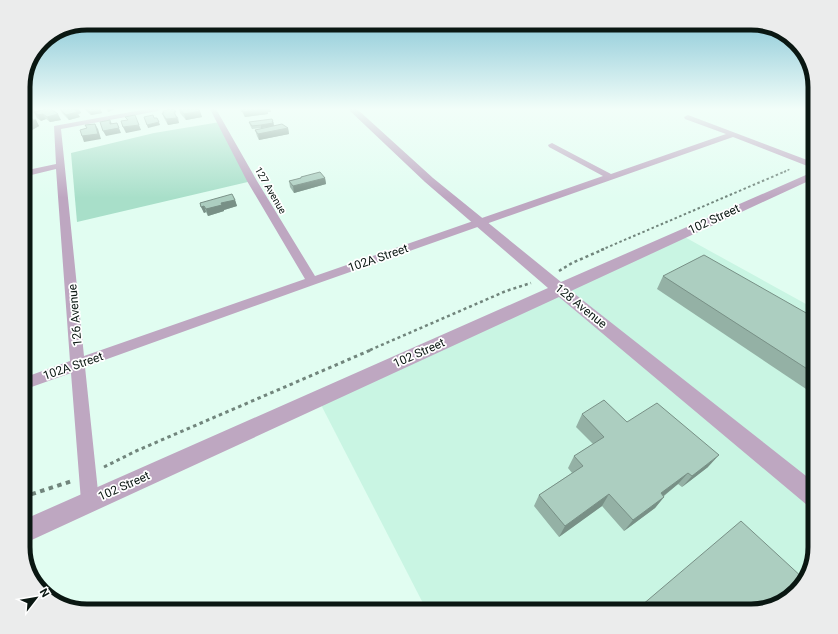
<svg xmlns="http://www.w3.org/2000/svg" width="838" height="634" viewBox="0 0 838 634" font-family="Roboto,sans-serif">
<style>
.built{fill:#c9f5e3}
.green{fill:#a8dfc9}
.lines{fill:none;stroke-linecap:round;stroke-linejoin:round}
.path-far4{stroke:#71857c;stroke-width:1.5;stroke-dasharray:2 2;stroke-linecap:butt}
.path-far3{stroke:#71857c;stroke-width:2;stroke-dasharray:2.5 2.5;stroke-linecap:butt}
.path-far2{stroke:#71857c;stroke-width:2.5;stroke-dasharray:3 3;stroke-linecap:butt}
.path-far1{stroke:#71857c;stroke-width:3;stroke-dasharray:3.5 3.5;stroke-linecap:butt}
.path{stroke:#71857c;stroke-width:4;stroke-dasharray:4.5 4.5;stroke-linecap:butt}
.minor{fill:#bea7c1;fill-rule:evenodd}
.tertiary{fill:#bea7c1;fill-rule:evenodd}
.wall{fill:#94b1a5}
.shaded-wall{fill:#789086}
.building{fill:#accec0;stroke:#789086}
.labels{text-anchor:middle;stroke-width:3.5;stroke-linejoin:round;paint-order:stroke}
.far-street-label{font-size:10px;fill:#0a1712;stroke:#fff}
.street-label{font-size:12px;fill:#0a1712;stroke:#fff}
.rim{fill:none;stroke:#0a1712;stroke-width:5}
</style>
<rect width="100%" height="100%" fill="#e1fdf1"/>
<!-- built -->
<path class="built" d="M681,235l134,74v238l-13,39 -51,25h-324l-109,-212z"/>
<!-- green -->
<path class="green" d="M220,122l32,59 -175,41 -6,-69 83,-20z"/>
<g class="lines">
<!-- path-far4 -->
<path class="path-far4" d="M784,172l6,-3"/>
<!-- path-far3 -->
<path class="path-far3" d="M601,250l185,-79"/>
<!-- path-far2 -->
<g class="path-far2">
<path d="M559,271l13,-8 32,-14"/>
<path d="M370,350l136,-59 25,-8"/>
</g>
<!-- path-far1 -->
<path class="path-far1" d="M104,467l32,-16 237,-102"/>
<!-- path -->
<path class="path" d="M23,497l49,-16"/>
<!-- minor -->
<path class="minor" d="M147,109h14l-3,2 -97,18 23,227 221,-77 -58,-98 -37,-72h6l41,72 58,95 288,-100 -54,-29 -1,-2 4,-2 59,31 115,-40 -41,-15 -1,-2 4,-2 127,48v6l-82,-32 -417,147 -231,83 14,134 -2,6 -7,3 -7,-3 -2,-6 -10,-128 -48,17v-12l47,-17 -14,-192 -33,8v-6l33,-7 -2,-38z"/>
<!-- tertiary -->
<path class="tertiary" d="M348,109h9l76,69 128,104 254,-111v7l-244,113 244,192v25l-8,-3 -248,-208 -536,247v-24l525,-232 -123,-106z"/>
</g>
<!-- wall -->
<g class="wall">
<path d="M47,109l14,11 -11,2 -4,-3 -5,2 -4,-3 -3,-6z"/>
<path d="M60,109h19l2,4 -3,1 2,3 -11,3 -7,-7z"/>
<path d="M84,109h16l2,4 -11,2z"/>
<path d="M179,109h19l4,8 -16,3 -6,-7z"/>
<path d="M240,109h30l1,3h-3v2l-23,3 -3,-5h-1z"/>
<path d="M163,111l15,6 1,6 -11,2 -4,-7 -2,-5h2z"/>
<path d="M23,117l9,1 1,2h3l3,6 -7,4 -5,-1 1,2 -5,5z"/>
<path d="M273,121l1,5 14,2 1,6 -30,6 -2,-4 -2,-6 19,-4 -13,2 -9,1 -2,-4 -1,-3z"/>
<path d="M301,177l24,1 1,6 -32,9 -4,-6 -1,-6 12,-3z"/>
<path d="M235,200l2,6 -13,4v1l-16,5 -2,-4 -2,1 -4,-10z"/>
<path d="M663,276l152,42v77l-158,-106z"/>
<path d="M582,414l45,8 81,45 -26,20 -4,-3 -14,12v1l-9,11 -31,23 -22,-25 -43,31 -25,-31 5,-11 33,-22 -4,-5 6,-12 19,-12 -17,-17z"/>
</g>
<!-- shaded-wall -->
<g class="shaded-wall">
<path d="M23,109h13l-11,3z"/>
<path d="M74,109h5l2,4 -3,1 2,3 -11,3 -3,-5z"/>
<path d="M107,109h9l-8,3z"/>
<path d="M264,109h6l1,3h-3v2l-23,3 -2,-5z"/>
<path d="M101,110l1,3 -11,2 -1,-3z"/>
<path d="M200,111l2,6 -16,3 -2,-6z"/>
<path d="M43,114l3,5 -5,2 -3,-6z"/>
<path d="M58,114l3,6 -11,2 -3,-5z"/>
<path d="M32,118l2,3 2,-1 3,6 -7,4 -4,-6 1,-4z"/>
<path d="M177,118l2,5 -11,2 -2,-6z"/>
<path d="M110,120l3,6 4,-3 4,10 -15,3 -3,-5 7,-7z"/>
<path d="M273,121l1,5 -13,2v-3z"/>
<path d="M159,122l1,3 -12,3 -1,-3z"/>
<path d="M95,124l3,5 3,10 -17,3 -2,-6z"/>
<path d="M139,125l2,5 -15,3 -3,-6z"/>
<path d="M25,126l3,5 -5,5v-8z"/>
<path d="M288,128l1,6 -30,6 -1,-6z"/>
<path d="M28,137l4,6v3l-3,1 3,4v4h-2l2,3v4l-9,2v-26l1,1z"/>
<path d="M26,177l4,6 -1,7h-1l2,2v7l-3,1 4,5 -1,6 -4,1 2,4v8l-5,1v-41z"/>
<path d="M325,178l1,6 -32,9 -1,-7z"/>
<path d="M235,200l2,6 -13,4v1l-16,5 -2,-7 15,-6z"/>
<path d="M204,206l2,6 -2,1 -3,-6z"/>
<path d="M24,282l5,7v9l-6,2z"/>
<path d="M719,455l-11,12 -26,20 10,-11z"/>
<path d="M688,473l-10,11 -26,21 9,-12z"/>
<path d="M609,494l-7,12 -43,31 6,-11z"/>
<path d="M664,497l-9,11 -31,23 9,-11z"/>
</g>
<!-- building -->
<g class="building">
<path d="M47,109h4l7,5 -11,3 -4,-3 -5,1 -4,-3z"/>
<path d="M60,109h14l3,3 -11,3z"/>
<path d="M86,109h14l1,1 -11,2z"/>
<path d="M171,109h3l2,3h-2l3,6 -11,1 -4,-6h2l-1,-2z"/>
<path d="M180,109h18l2,2 -16,3z"/>
<path d="M242,109h22l-21,3z"/>
<path d="M135,115l4,10 -16,2 -2,-6 7,-1 -3,-3z"/>
<path d="M153,115l1,3h3l2,4 -12,3 -3,-8z"/>
<path d="M23,117l9,1 -3,2h7l-8,4h-5z"/>
<path d="M272,119l1,2h-1l1,2 -12,2 -9,1 -3,-4z"/>
<path d="M110,120v4l7,-1 2,5 -16,3 -3,-9z"/>
<path d="M95,124l3,10 -16,2 -2,-6 7,-2 -2,-3z"/>
<path d="M282,124l6,4 -30,6 -3,-4z"/>
<path d="M28,137v4h-5v-3z"/>
<path d="M28,145v4l-5,1v-4z"/>
<path d="M28,152v4l-5,1v-4z"/>
<path d="M320,172l5,6 -32,8 -4,-5 12,-3v-1z"/>
<path d="M23,177h3l-1,6 -2,1z"/>
<path d="M26,186l-1,7h-2v-6z"/>
<path d="M232,194l3,6 -14,3 1,2 -16,4 -2,-3 -3,1 -1,-4z"/>
<path d="M26,199v6h-3v-5z"/>
<rect x="23" y="210" width="1" height="7"/>
<path d="M704,255l111,63v56l-152,-98z"/>
<path d="M23,282h1l-1,10z"/>
<path d="M604,400l23,22 30,-19 62,52 -27,21 -4,-3 -27,20 3,4 -31,23 -24,-26 -44,32 -26,-31 44,-29 -9,-10 30,-19 -22,-23z"/>
<path d="M741,521l63,58 -2,7 -23,18 -28,7h-116z"/>
</g>
<!-- sky -->
<linearGradient id="sky" x2="0" y2="1"><stop stop-color="#7bc0d2"/><stop offset="0.55" stop-color="#f2fef9"/><stop offset="1" stop-color="#f2fef9" stop-opacity="0"/></linearGradient>
<rect width="838" height="198" fill="url(#sky)"/>
<g class="labels">
<!-- far-street labels -->
<g class="far-street-label">
<text transform="translate(271 190) rotate(60)" y="4">127 Avenue</text>
</g>
<!-- street labels -->
<g class="street-label">
<text transform="translate(714 219) rotate(-25)" y="4">102 Street</text>
<text transform="translate(378 258) rotate(-19)" y="4">102A Street</text>
<text transform="translate(581 306) rotate(39)" y="4">128 Avenue</text>
<text transform="translate(75 315) rotate(-95)" y="4">126 Avenue</text>
<text transform="translate(419 353) rotate(-24)" y="4">102 Street</text>
<text transform="translate(73 366) rotate(-19)" y="4">102A Street</text>
<text transform="translate(124 486) rotate(-24)" y="4">102 Street</text>
</g>
</g>
<!-- crop -->
<path d="M0 0H838V634H0ZM87 30H751A57 57 0 0 1 808 87V547A57 57 0 0 1 751 604H87A57 57 0 0 1 30 547V87A57 57 0 0 1 87 30Z" fill="#ebecec" fill-rule="evenodd"/>
<path class="rim" d="M87 30H751A57 57 0 0 1 808 87V547A57 57 0 0 1 751 604H87A57 57 0 0 1 30 547V87A57 57 0 0 1 87 30Z"/>
<!-- north arrow -->
<g transform="translate(36 598) rotate(59)" stroke="#ffffff" stroke-width="3" paint-order="stroke">
<path d="M0-3L7 15L0 10L-7 15Z" fill="#0a1712"/>
<text y="-6" font-size="11" font-weight="bold" text-anchor="middle" fill="#0a1712">N</text>
</g>
</svg>
